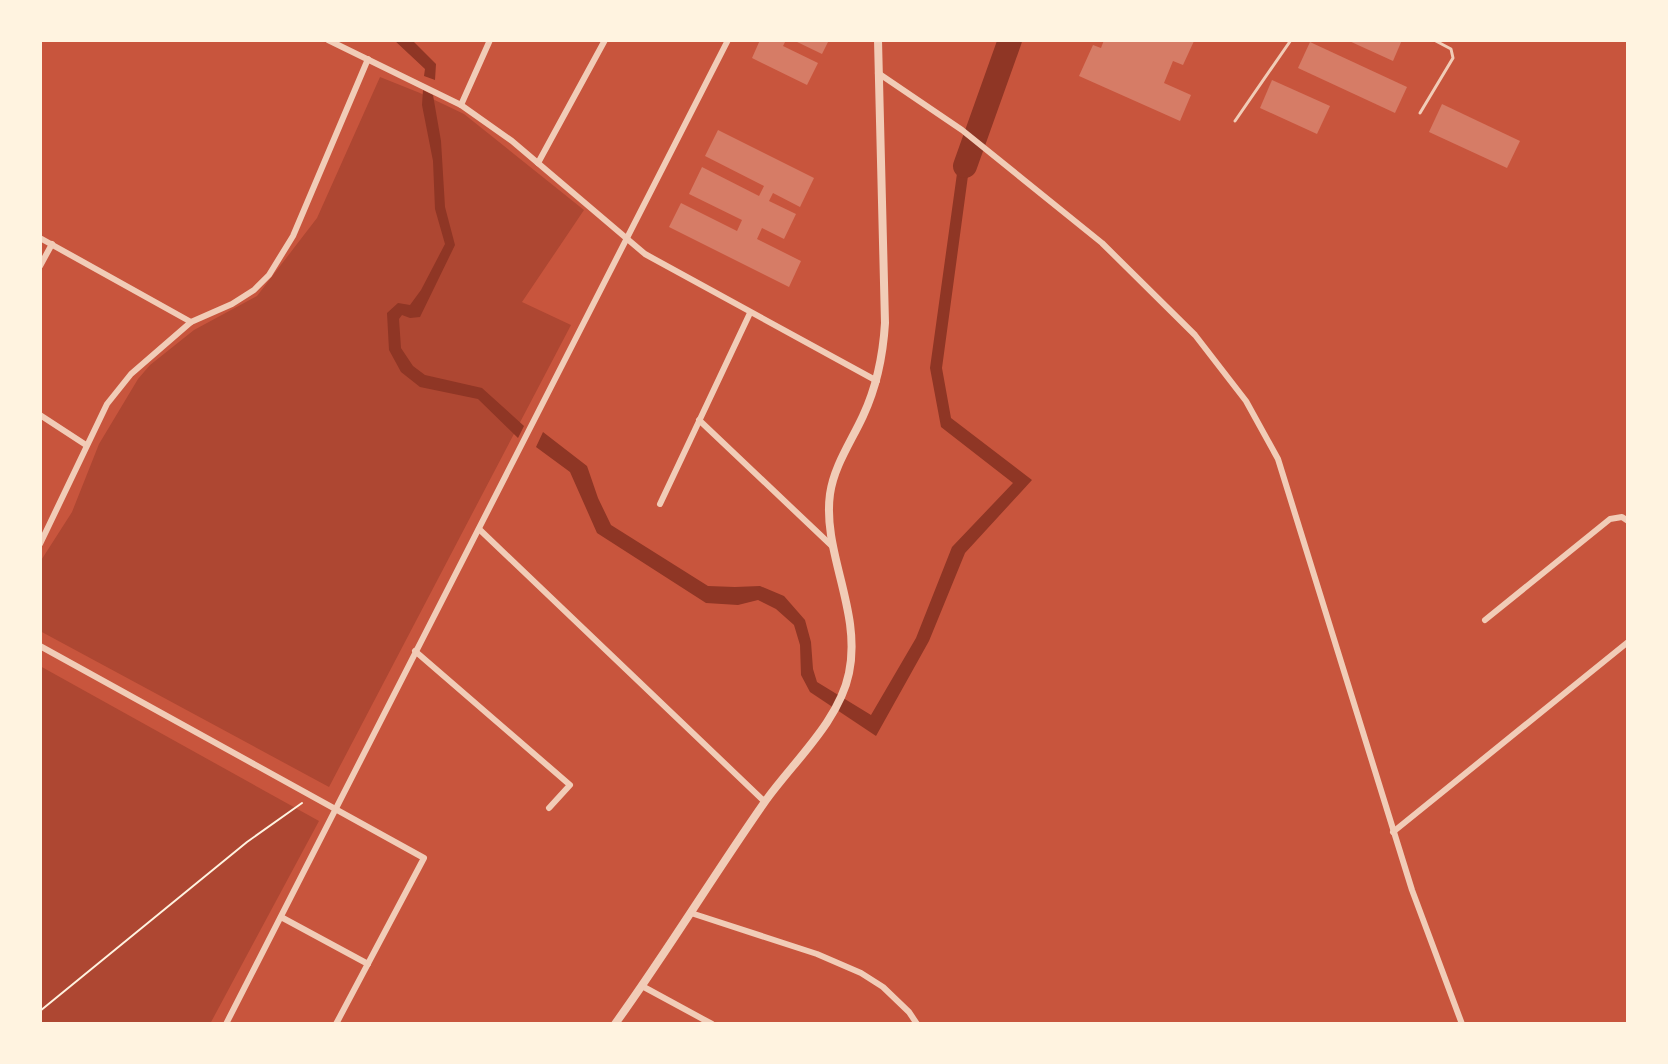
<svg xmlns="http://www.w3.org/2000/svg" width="1668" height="1064" viewBox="0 0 1668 1064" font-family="'Open Sans',sans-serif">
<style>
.green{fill:#ae4732}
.water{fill:#8f3625}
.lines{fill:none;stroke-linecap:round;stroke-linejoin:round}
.river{stroke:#8f3625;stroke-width:24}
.building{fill:#d67c66}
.path{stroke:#fff3e0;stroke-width:2}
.service{stroke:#f1ccb7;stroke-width:3}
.minor{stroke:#f1ccb7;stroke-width:6}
.tertiary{stroke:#f1ccb7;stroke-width:8}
</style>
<rect width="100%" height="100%" fill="#c8553d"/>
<!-- green -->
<g class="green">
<path d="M380,77l40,16 44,21 120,96 -62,92 49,23 -242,462 -289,-156v-69l32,-50 27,-68 39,-65 12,-14 44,-35 63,-34 60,-78z"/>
<path d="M40,666l279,155 -109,203h-170z"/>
</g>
<!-- water -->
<g class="water">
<path d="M394,40h18l24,24 -1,16 -11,-4 1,-7z"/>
<path d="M1000,40h19l-32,92 -17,-13z"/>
<path d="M423,90l10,5 8,46 4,66 10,38 -35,72 -10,1 -8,-3 -3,4 2,29 12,18 12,9 57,13 42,38 -6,12 -40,-39 -58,-12 -19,-15 -12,-22 -2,-37 11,-10 12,2 11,-15 24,-46 -10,-35 -2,-48 -11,-56z"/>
<path d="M969,138l9,5 -8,18 -28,207 9,50 81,62 -67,73 -36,88 -53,95 -66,-44 -9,-17 -1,-30 -6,-20 -18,-16 -18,-9 -20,5 -32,-2 -109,-70 -27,-61 -34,-25 7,-15 44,34 11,32 13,27 97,61 27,1 25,-1 24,10 21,24 6,22 2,27 4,13 54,33 45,-77 36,-91 61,-64 -72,-56 -11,-59 29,-209z"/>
</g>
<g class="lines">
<!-- river -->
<path class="river" d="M965,166l45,-126"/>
</g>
<!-- building -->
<g class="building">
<path d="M760,40h26l-3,6 35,17 -11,22 -55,-27z"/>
<path d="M793,40h36l-7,14z"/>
<path d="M1104,40h87l3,1 -11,24 -10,-4 -9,22 27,12 -11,26 -101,-45 14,-31 8,3z"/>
<path d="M1347,40h55l-9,21z"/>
<path d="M1310,42l97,45 -12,26 -97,-45z"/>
<path d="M1272,80l58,26 -13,28 -57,-26z"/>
<path d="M1442,104l78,37 -13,27 -78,-36z"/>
<path d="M718,130l96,48 -14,29 -27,-14 -4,8 27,13 -12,25 -22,-11 -5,11 44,22 -12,26 -120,-60 12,-24 56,28 5,-11 -53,-26 13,-27 57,29 5,-10 -59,-30z"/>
</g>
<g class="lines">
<!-- path -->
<path class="path" d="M40,1011l207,-169 55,-39"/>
<!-- service -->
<g class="service">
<path d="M1420,113l33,-55 -2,-9 -17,-9"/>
<path d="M1235,121l56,-81"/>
</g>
<!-- minor -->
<g class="minor">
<path d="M328,40l133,65 51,36 133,113 232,127"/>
<path d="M878,73l84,57 140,113 93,92 51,66 32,58 134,431 50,134"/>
<path d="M461,105l29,-65"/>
<path d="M538,163l67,-123"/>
<path d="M40,238l151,84"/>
<path d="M40,266l12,-22"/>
<path d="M40,415l46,30"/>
<path d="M699,420l134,127"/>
<path d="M660,504l90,-191"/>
<path d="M479,529l286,273"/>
<path d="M40,544l67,-140 24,-30 60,-52 41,-18 22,-14 15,-15 24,-39 75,-177"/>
<path d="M1485,620l125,-101 12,-2 6,4"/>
<path d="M40,646l384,212 -88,166"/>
<path d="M415,651l155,134 -21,23"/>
<path d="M1393,832l235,-190"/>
<path d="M691,913l126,41 44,19 22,14 26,25 8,12"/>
<path d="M281,917l87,47"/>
<path d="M642,986l70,38"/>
<path d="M226,1024l502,-984"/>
</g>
<!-- tertiary -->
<path class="tertiary" d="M615,1024c52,-72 98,-148 149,-221 28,-40 75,-81 85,-130 13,-62 -27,-121 -19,-179 4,-28 21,-52 33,-78 14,-30 20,-60 22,-93l-7,-283"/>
</g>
<!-- border -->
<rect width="1668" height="1064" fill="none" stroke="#fff3e0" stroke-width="84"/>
</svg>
